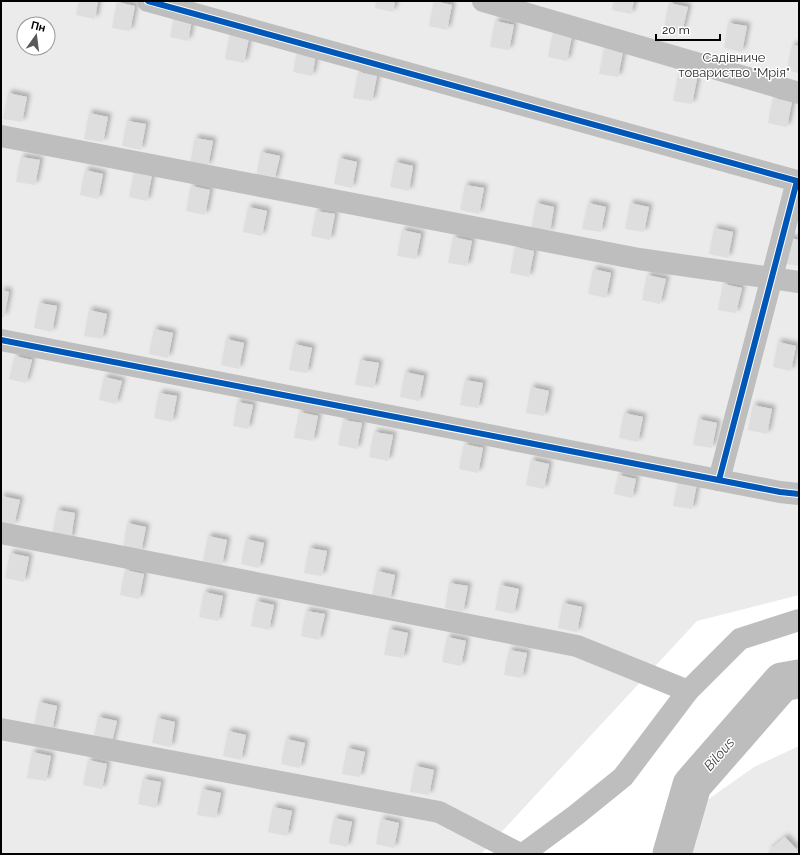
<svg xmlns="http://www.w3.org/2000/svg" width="800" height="855" viewBox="0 0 800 855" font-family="Raleway,sans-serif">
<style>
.green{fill:#ebebeb;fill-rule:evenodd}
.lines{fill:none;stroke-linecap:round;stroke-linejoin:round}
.river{stroke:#bdbdbd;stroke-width:39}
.building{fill:#dedede;filter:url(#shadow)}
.minor{stroke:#bebebe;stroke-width:22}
.cycleway-casing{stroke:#fff;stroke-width:8}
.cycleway{stroke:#0057b8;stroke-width:6}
.labels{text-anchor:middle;stroke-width:3;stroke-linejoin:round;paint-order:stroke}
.park-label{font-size:13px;fill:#313131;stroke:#fff}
.water-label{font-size:14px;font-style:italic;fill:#424242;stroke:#fff}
</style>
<defs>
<filter id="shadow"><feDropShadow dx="3.5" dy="-3.5" stdDeviation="2" flood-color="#0004"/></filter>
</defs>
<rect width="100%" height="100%" fill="#fff"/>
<!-- green -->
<g class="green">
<path d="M1,1h798v594l-102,26 -216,233h-480zM24,24h24v24h-24z"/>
<path d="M799,746v108h-147l30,-36 72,-51z"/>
</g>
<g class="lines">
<!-- river -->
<path class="river" d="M672,854l20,-69 90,-103 17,-3"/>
</g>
<!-- building -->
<g class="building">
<path d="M79,1h19l-3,18 -19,-4z"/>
<path d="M376,1h19l-2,11 -18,-4z"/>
<path d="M434,1l18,4 -5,25 -18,-4z"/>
<path d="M614,1h20l-3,13 -19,-4z"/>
<path d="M117,2l18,4 -5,25 -18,-3z"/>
<path d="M669,3l19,4 -6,25 -18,-4z"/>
<path d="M175,12l18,3 -5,26 -18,-4z"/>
<path d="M495,21l19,4 -5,25 -19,-3z"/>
<path d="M728,23l19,3 -5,26 -18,-4z"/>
<path d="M553,32l19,4 -5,25 -19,-4z"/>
<path d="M230,34l19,4 -5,25 -19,-4z"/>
<path d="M792,45l7,1v27l-12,-3z"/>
<path d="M298,47l19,3 -5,26 -19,-4z"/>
<path d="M604,48l19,4 -5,25 -19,-3z"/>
<path d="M358,72l19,4 -5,25 -19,-3z"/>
<path d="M678,75l19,4 -5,25 -19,-3z"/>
<path d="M8,93l19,4 -5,25 -19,-3z"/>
<path d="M773,98l19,4 -5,25 -19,-4z"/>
<path d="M89,113l19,4 -5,25 -19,-3z"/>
<path d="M127,121l19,3 -5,26 -19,-4z"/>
<path d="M195,138l18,3 -5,25 -18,-3z"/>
<path d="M261,152l19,4 -6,25 -18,-4z"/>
<path d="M21,157l19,3 -5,25 -19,-3z"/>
<path d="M339,158l18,4 -5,26 -18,-4z"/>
<path d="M395,162l18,4 -4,25 -19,-4z"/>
<path d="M85,170l18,4 -5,25 -18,-4z"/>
<path d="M134,172l18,3 -5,26 -18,-4z"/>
<path d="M465,185l19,3 -5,26 -19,-4z"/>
<path d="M191,186l19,4 -5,25 -19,-4z"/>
<path d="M536,203l18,4 -4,25 -19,-3z"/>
<path d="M588,203l18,4 -5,25 -19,-3z"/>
<path d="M630,203l19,4 -5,25 -19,-3z"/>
<path d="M248,207l19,4 -5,25 -19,-4z"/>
<path d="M316,211l19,3 -5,26 -19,-4z"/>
<path d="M714,228l19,4 -5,26 -19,-4z"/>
<path d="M402,230l19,4 -5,25 -19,-3z"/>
<path d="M453,237l19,4 -5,25 -19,-3z"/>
<path d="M786,237l13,3v26l-17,-3z"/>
<path d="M515,247l19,4 -5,26 -19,-4z"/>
<path d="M593,269l18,4 -5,25 -18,-4z"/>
<path d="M647,275l19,4 -6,25 -18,-4z"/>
<path d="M723,284l19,4 -6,25 -18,-3z"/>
<path d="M1,290l8,2 -5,25h-3z"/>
<path d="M39,303l18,3 -5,26 -18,-4z"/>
<path d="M89,310l18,4 -5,25 -18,-3z"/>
<path d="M154,329l19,4 -5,25 -19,-4z"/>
<path d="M226,339l18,4 -5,26 -18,-4z"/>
<path d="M778,342l18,4 -5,25 -18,-4z"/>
<path d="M294,344l18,4 -5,25 -18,-3z"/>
<path d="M15,356l17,4 -6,23 -17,-4z"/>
<path d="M360,360l19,3 -5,25 -19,-3z"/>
<path d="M405,372l19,4 -5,25 -19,-4z"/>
<path d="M104,377l18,4 -6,23 -17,-4z"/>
<path d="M465,380l18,3 -5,25 -18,-3z"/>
<path d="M531,387l18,4 -5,25 -18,-3z"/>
<path d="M159,393l18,3 -5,26 -18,-4z"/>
<path d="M237,402l16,3 -5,24 -15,-3z"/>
<path d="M753,405l19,4 -5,25 -19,-4z"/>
<path d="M299,412l19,4 -5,25 -19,-3z"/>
<path d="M624,413l19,4 -5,25 -19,-4z"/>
<path d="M698,419l19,4 -5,25 -19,-3z"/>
<path d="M343,420l19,3 -5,26 -19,-4z"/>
<path d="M374,432l19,3 -5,26 -19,-4z"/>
<path d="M464,444l19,4 -5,25 -19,-4z"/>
<path d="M531,460l18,4 -5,25 -18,-4z"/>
<path d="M618,475l18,4 -4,19 -18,-4z"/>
<path d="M678,481l19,3 -5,25 -19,-3z"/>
<path d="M1,496l19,4 -6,25 -13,-3z"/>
<path d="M57,510l18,3 -4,26 -19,-4z"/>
<path d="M127,523l19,4 -5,25 -18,-3z"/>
<path d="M208,536l19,4 -5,25 -19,-4z"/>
<path d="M246,539l18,4 -5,25 -18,-4z"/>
<path d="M309,548l18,3 -5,25 -18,-3z"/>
<path d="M10,553l19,4 -5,25 -19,-4z"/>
<path d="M125,570l19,4 -5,25 -19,-4z"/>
<path d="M377,571l18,4 -5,25 -18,-4z"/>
<path d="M449,583l19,3 -5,26 -18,-4z"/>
<path d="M500,585l19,4 -5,25 -19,-4z"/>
<path d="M204,592l19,4 -5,25 -19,-4z"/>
<path d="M256,601l18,4 -5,25 -18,-4z"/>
<path d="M563,603l19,4 -5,25 -19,-4z"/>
<path d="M306,611l19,3 -6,26 -18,-4z"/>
<path d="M389,629l19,4 -5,25 -19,-3z"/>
<path d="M447,637l19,4 -5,25 -19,-4z"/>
<path d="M509,650l18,3 -5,25 -18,-3z"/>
<path d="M39,702l18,4 -5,25 -18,-4z"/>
<path d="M98,717l19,4 -6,25 -18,-4z"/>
<path d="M157,718l18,4 -4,25 -19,-4z"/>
<path d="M228,731l18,4 -5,25 -18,-4z"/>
<path d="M286,739l19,4 -5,25 -19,-4z"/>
<path d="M347,748l18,4 -5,25 -18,-3z"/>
<path d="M32,752l19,4 -5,25 -19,-3z"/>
<path d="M88,760l19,4 -5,25 -19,-4z"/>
<path d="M415,766l19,4 -5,25 -19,-3z"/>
<path d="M143,779l18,3 -5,26 -18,-4z"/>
<path d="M202,789l19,4 -5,25 -19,-3z"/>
<path d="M273,807l19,4 -5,25 -19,-4z"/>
<path d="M334,818l18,4 -5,25 -18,-4z"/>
<path d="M381,819l18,4 -5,25 -18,-4z"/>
<path d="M785,837l12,13 -5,4h-22l-2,-3z"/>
</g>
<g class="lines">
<!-- minor -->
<g class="minor">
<path d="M148,1l649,180 -78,299"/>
<path d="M483,1l316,92"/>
<path d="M1,136l638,123 160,23"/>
<path d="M1,340l779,152 19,2"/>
<path d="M1,533l576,113 111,45"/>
<path d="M1,729l438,83 81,42"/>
<path d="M523,854l53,-39 47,-38 65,-86 52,-52 59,-19"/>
</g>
<!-- cycleway casing -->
<g class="cycleway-casing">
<g id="cycleway">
<path d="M148,1l649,180 -78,299"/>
<path d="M1,340l779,152 19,2"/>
</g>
</g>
<!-- cycleway -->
<use href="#cycleway" class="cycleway"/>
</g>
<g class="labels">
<!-- park labels -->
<g class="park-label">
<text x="734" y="62">Садівниче<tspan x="734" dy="15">товариство "Мрія"</tspan></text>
</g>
<!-- water labels -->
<g class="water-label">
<text transform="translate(719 754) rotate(-49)" y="5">Bilous</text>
</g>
</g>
<!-- border -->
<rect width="800" height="855" fill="none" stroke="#000000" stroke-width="4"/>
<!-- north arrow -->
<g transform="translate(36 36) rotate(14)"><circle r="19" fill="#ffffff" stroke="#999999"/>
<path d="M0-3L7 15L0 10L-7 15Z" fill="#595959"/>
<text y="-6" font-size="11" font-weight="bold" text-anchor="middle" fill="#000000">Пн</text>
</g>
<!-- scale -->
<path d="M656 34v6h64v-6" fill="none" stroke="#000000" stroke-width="2"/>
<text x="662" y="34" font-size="12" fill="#000000" stroke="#ffffff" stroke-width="3" paint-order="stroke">20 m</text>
</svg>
